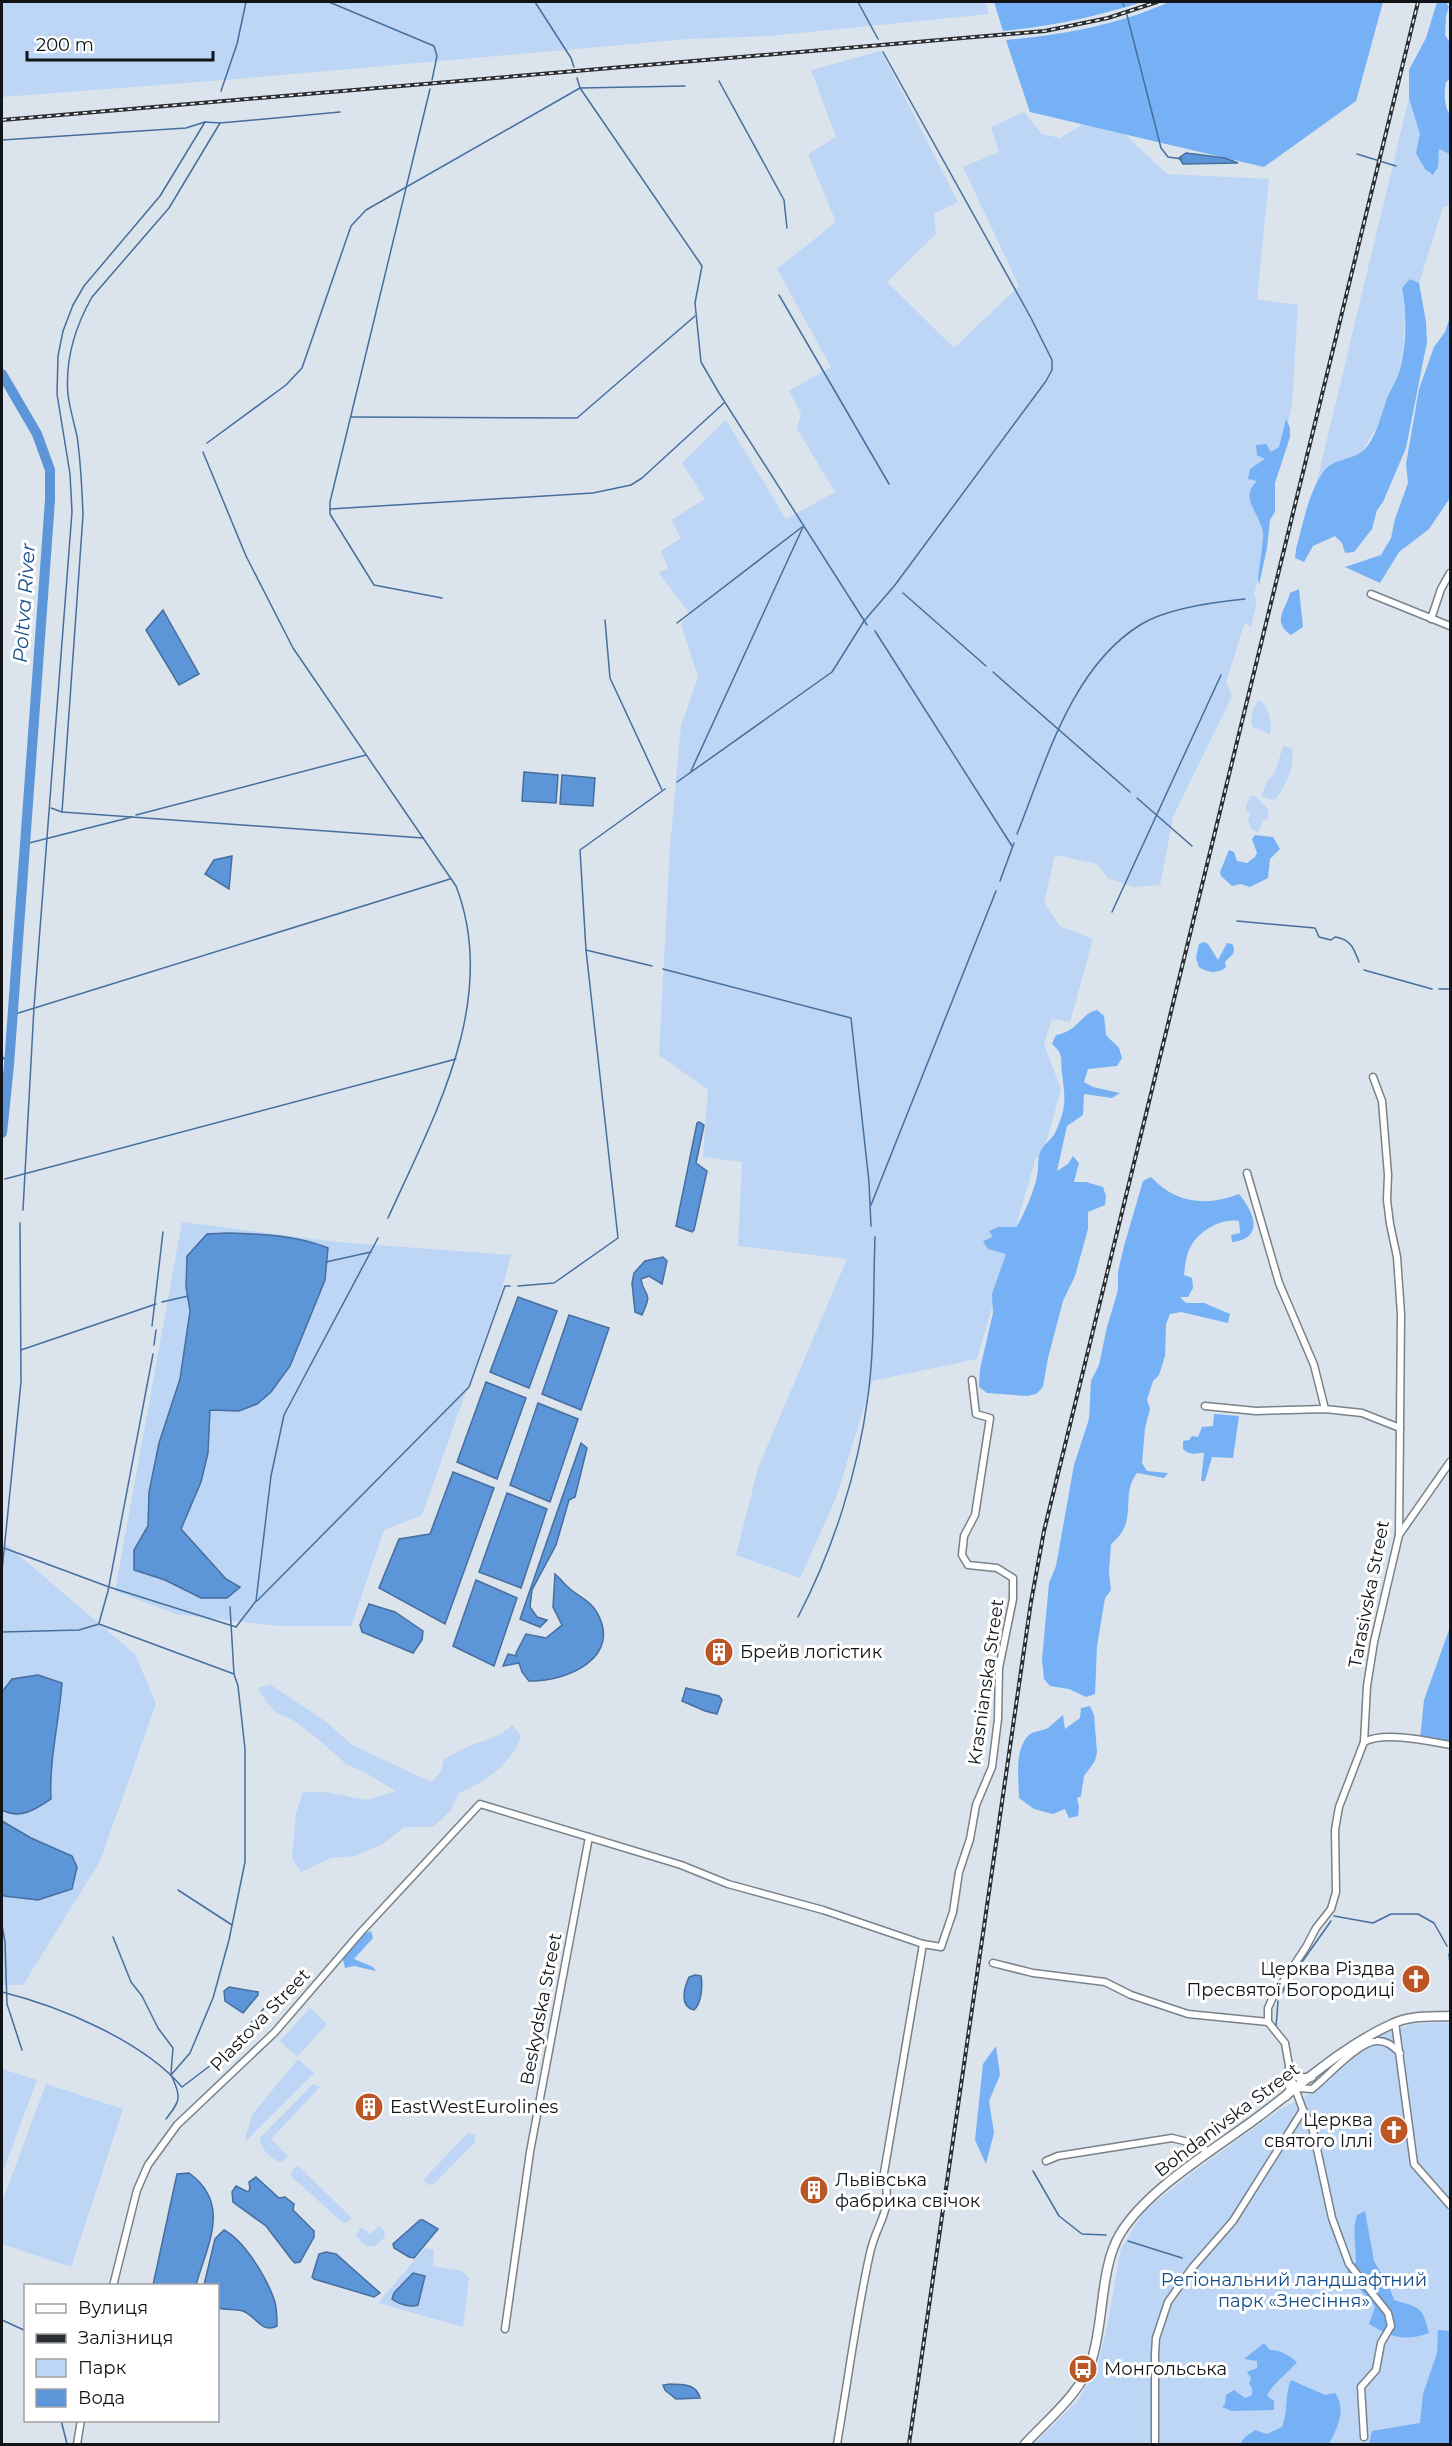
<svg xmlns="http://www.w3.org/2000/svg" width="1452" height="2446" viewBox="0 0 1452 2446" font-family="Montserrat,sans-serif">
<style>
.green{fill:#bdd6f5}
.forest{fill:#76b1f5}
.water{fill:#5c95d8;stroke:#466e9e;stroke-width:1.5}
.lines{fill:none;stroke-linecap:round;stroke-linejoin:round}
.stream{stroke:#466e9e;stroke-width:1.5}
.river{stroke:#5c95d8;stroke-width:10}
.street-casing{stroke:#798189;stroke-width:9}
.secondary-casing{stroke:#798189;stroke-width:11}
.street{stroke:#fff;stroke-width:6}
.secondary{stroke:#fff;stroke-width:8}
.rail-casing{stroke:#2b2e32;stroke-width:4}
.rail{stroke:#fff;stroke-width:1.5;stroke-dasharray:4.5;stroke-linecap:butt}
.labels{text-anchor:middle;stroke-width:6;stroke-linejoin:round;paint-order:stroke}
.street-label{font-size:18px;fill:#121418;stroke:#fff}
.poi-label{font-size:18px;fill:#121418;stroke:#fff;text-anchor:start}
.park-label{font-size:18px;fill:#134e8c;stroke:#fff}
.water-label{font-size:20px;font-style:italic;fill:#134f8c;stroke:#fff}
</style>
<rect width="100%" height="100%" fill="#dbe3ec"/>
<!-- green -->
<g class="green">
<path d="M2,2h984l3,12 -220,22 -81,3 -463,41 -223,17z"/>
<path d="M881,51l77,151 -24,12 2,20 -49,48 67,66 65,-62 -56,-119 36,-15 -8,-25 33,-15 18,22 18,4 42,-25 65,61 102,5 -12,120 41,6 -6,99 -12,55 -17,23 3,62 -12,51 3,5 -6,28 -6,-6 -19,60 6,14 -59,121 -13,68 -27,2 -25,-9 -11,-14 -42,-9 -11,48 16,23 33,13 -23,83 -18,-3 -8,25 17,45 -19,69 -6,-1 -59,202 -105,22 -36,117 -36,80 -64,-23 22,-87 89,-209 -109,-13 4,-84 -39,-5 5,-67 -49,-35 11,-208 11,-121 17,-49 -17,-53 9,-10 -31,-41 9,-5 -7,-17 20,-13 -10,-18 34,-21 -23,-36 44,-43 60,99 49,-27 -38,-63 4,-16 -12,-22 42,-24 -54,-98 59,-47 -28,-68 28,-17 -25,-67z"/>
<path d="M1409,98l41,35v72l-7,2 -24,76 -9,-4 -8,9 3,29 -2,30 -5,28 -13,27 -5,19 -19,32 -35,15 -10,17z"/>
<path d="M1259,700c10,6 13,23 11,34l-17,-7c-4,-8 0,-21 6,-27z"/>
<path d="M1283,746l9,2c3,19 -6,37 -17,52l-14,-3 7,-17 7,-7z"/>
<path d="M1250,796h5l13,13v10l-5,1 -5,13 -8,-5 -2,-9 3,-4 -6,-6z"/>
<path d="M182,1222l156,20 173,13 -12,44 -77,216 -38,15 -33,96h-73l-102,-12 -61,-23z"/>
<path d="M2,1541l133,113 21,50 -56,157 -77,124h-21z"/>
<path d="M271,1685l54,36 27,24 79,37 10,-10 3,-13c11,-6 22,-12 33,-16 14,-5 24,-7 35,-18l9,11c-11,30 -35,45 -62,57l-8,17 -18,17h-29l-21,17 -28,12 -24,2 -30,14 -9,-14 4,-45 7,-21h22l41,8 30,-9 -32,-19 -18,-8 -28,-25 -25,-19 -16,-7 -10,-10 -9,-15z"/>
<path d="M310,2008l17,16 -30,33 -17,-16z"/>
<path d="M1450,2022v422h-416l44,-44 19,-32 9,-36 15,-83 23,-38 52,-41 83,-60 37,-19 67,-58 30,-9z"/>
<path d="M298,2059l16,14 -67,67 -2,-1 7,-24z"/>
<path d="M2,2069l35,11 -35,94z"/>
<path d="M46,2084l77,25 -52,158 -69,-23v-42z"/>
<path d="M313,2084l7,3 -49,52 17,17 -6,6c-10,-1 -22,-14 -22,-24z"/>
<path d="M468,2133l7,2v7l-41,42 -5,1 -6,-5z"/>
<path d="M297,2165l55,53 -6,5 -4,-1 -50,-45 -1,-3z"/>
<path d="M379,2226l5,4 1,7 -10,9h-9l-10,-10 5,-9 9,7z"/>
<path d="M425,2248l9,2 -1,16 29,5 7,7 -6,49 -85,-24z"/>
</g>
<!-- forest -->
<g class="forest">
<path d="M994,2h148c-46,15 -91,24 -139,29z"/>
<path d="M1169,2h214l-27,99 -92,66 -234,-55 -24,-72c56,-5 112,-15 163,-38z"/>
<path d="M1437,2h9l3,5 -3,9 -1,19 5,8v36l-4,3c-2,9 -2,25 4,33v39l-11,-5 -1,18 -5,8 -8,-6 -9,-16 4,-19 -11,-36v-28l17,-32z"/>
<path d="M1410,279l9,4 7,39 1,20 -21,106 -23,54 -6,8 -5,19 -18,23 -9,1 -3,-10 -7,-7 -22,10 -9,16 -9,-4 1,-9c7,-25 12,-56 28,-78 8,-11 25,-11 36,-18 14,-9 20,-34 25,-49 3,-10 9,-19 13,-29 9,-26 9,-61 4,-87z"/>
<path d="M1450,317v181l-21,31 -30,23 -19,31 -35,-16 36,-12 10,-17 4,-19 13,-36 -2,-19 13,-75 15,-42 11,-15z"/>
<path d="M1286,419l4,9v9l-15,46v29l-5,8 -3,28 -8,37 -1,-6c1,-10 6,-40 5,-47 -4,-20 -24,-34 -6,-51l-9,-2 2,-10 15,-10 -8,-4 -1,-10 10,-1 5,8 8,-5z"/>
<path d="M1299,589l4,38 -12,8c-20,-14 -5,-25 -1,-42z"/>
<path d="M1255,835l18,2 7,12 -10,10 -2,19 -18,9 -9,-3 -9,2 -11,-10 -1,-4 9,-22 5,2 3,9 10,2 8,-6 2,-4 -5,-14z"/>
<path d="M1204,942l4,2 10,16 9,-17 5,1c6,9 -2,12 -7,18l1,5c-7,7 -19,6 -27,0l-3,-9 3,-14z"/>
<path d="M1097,1010l7,6 2,19 13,13 3,10 -5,8 -29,3 -4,13 9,5 27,6 -8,5 -28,-4 -1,21 -16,11 -10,45 11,-7 5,-8 6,7 -5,19h12l17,5 3,9 -1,9 -17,7v17l-13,47 -12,25 -15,57 -5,29 -7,7 -9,2 -40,-3 -8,-6 1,-18 13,-56 -1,-19 14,-40 -18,-5 -5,-8 10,-4 -4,-6 9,-4h18c8,-11 19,-39 21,-51 2,-8 0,-16 3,-23 3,-9 12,-13 16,-22 11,-25 9,-33 6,-58 -2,-15 3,-17 -10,-29l4,-9c23,-4 25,-22 41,-25z"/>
<path d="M1151,1177c24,26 55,30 88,17 15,18 26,44 -7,48l-1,-7 9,-2 -1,-12c-17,-3 -39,9 -48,25 -5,8 -6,20 -7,29l8,3 1,10 -5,9h-8l6,6h18l26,11 -2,9 -47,-11 -11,2 -4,10 -1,32 -6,19 -6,6 -6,19 3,9 -5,19 -3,35 5,8 21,2 -4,5 -27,-5c-18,23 3,48 -26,71l-2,28 2,18 -6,8 -8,48 -2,48 -9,3 -17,-8 -19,-3 -6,-7 -2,-19 7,-77 7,-17 18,-101 15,-46 2,-38 8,-16 8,-38 11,-37v-18l6,-26 19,-65z"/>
<path d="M1214,1414l25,2 -6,42 -21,-1 -7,24h-4l3,-28c-8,0 -14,3 -21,-4v-8l6,-1 3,-4 6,1 4,-10 11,-1z"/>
<path d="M1450,1627v116l-30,-4 4,-39z"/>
<path d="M1090,1706l4,9 3,37 -2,9 -11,15 -3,20 -4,2 2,9 -1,9 -9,2 -4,-9 -12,5 -19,-5 -15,-11c0,-18 -5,-45 8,-61 5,-7 14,-5 21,-9 5,-4 10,-9 15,-13l2,14 15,-11 1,-10z"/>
<path d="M371,1931l2,7 -19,21 19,8 3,4 -22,-5 -9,2 -2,-8c5,-10 17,-26 28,-29z"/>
<path d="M996,2046l4,29 -11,26 5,32 -8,31 -11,-24 8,-76z"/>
<path d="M1365,2211l9,50 14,23 6,16c25,8 28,5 35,33 -24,9 -38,4 -60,-9l6,-17c-8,-13 -22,-21 -28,-35l9,-10c0,-17 -4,-32 1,-47z"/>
<path d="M1438,2330l12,1v113h-81l3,-13 48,-8 3,-29 14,-41z"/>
<path d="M1264,2343l6,7c9,-1 20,6 27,12 -8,10 -27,24 -30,34l7,5v9l-42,1 -10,-4 3,-3 1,-9 8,-5 11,8 7,-3v-7l-3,-4 2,-6 -4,-6 10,-4v-7l-13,-2z"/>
<path d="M1291,2380l34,15 10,-2c12,17 2,35 -6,51h-89l5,-7 10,-7 12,4 15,-7c7,-19 2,-29 9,-47z"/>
</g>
<!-- water -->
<g class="water">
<path d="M1186,153l39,5 13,5 -55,1 -4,-6z"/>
<path d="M163,610l36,64 -20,11 -33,-55z"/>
<path d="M524,772l34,3 -2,28 -34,-2z"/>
<path d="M562,775l33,3 -2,28 -33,-2z"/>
<path d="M232,856l-3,33 -24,-15 9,-14z"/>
<path d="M699,1122l5,3 -8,38 11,8 -13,59 -2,2 -16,-6 21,-103z"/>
<path d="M228,1233c34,1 68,2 100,15l-3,32 -35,86 -19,26 -14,12 -18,7 -29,-1 -2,43 -7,29 -20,47 45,50 14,8 -13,11h-26l-36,-18 -31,-10v-20l14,-24 1,-34 10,-49 21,-64 10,-68 -4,-24 1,-31 20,-22z"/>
<path d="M663,1257l4,4 -5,23 -13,-8 -8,3c3,20 13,10 1,36l-7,-3 -3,-29 2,-10 11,-12z"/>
<path d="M518,1297l39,14 -28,77 -39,-16z"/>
<path d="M569,1315l40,13 -28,82 -39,-16z"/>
<path d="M486,1382l40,16 -29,81 -40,-17z"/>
<path d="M538,1403l40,16 -28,83 -40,-17z"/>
<path d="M581,1443l6,5 -12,49 -6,3 -13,45 -24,45 -2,17 7,10 10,3 -7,7 -20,-8z"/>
<path d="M453,1472l41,16 -49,136 -66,-36 20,-49 31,-5z"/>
<path d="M507,1493l40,16 -26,79 -42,-16z"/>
<path d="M555,1574c5,4 8,9 13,13 9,9 22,13 28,24 28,46 -29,71 -67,70l-7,-9 -3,-9 -16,3 5,-12 9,2 -1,-3 10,-19 20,4 16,-13 -9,-18z"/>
<path d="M476,1580l41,18 -23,68 -41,-20z"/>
<path d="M369,1604l26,8 28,19 -1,9 -9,13 -51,-21 -2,-7z"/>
<path d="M38,1675l24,8c-3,39 -13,77 -11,116 -15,10 -30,21 -49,11v-118l10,-13z"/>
<path d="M686,1688l33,8 3,4 -5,14 -12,-3 -23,-10z"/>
<path d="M2,1821l29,17 41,18 5,11 -5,22 -34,11 -34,-4 -2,-2z"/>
<path d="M695,1975l6,1c2,11 0,28 -7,34 -15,-4 -10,-22 -5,-33z"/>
<path d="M229,1987l29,5v3l-15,18 -18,-12 -1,-10z"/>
<path d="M189,2173c43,31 18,72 7,112h-43l24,-111z"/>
<path d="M256,2177l23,21 6,-1 9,7 -1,6 21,21v6l-14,25 -5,1 -3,-3 -26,-34 -33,-24 -1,-10 4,-6 12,6 2,-3 -1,-7z"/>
<path d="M420,2220h3l15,9 -24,29 -5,-1 -15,-9 -1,-4z"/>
<path d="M224,2230c21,11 44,50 51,72 2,8 2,16 2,24 -15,8 -21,-10 -34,-15 -8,-2 -17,-1 -25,-3v-22l-14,-1 11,-46z"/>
<path d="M326,2252l10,2 44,39 -6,4 -60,-18 -2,-2 7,-23z"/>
<path d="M413,2273l12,3 -7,29c-7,3 -20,-1 -26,-6l2,-6z"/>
<path d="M670,2384c13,1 26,-1 30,14l-24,1 -11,-9 -2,-5z"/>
</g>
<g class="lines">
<!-- stream -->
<g class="stream">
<path d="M329,2l105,44 3,10 -5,24"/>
<path d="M535,2l36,56 3,9"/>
<path d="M858,2l20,37"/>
<path d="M1122,2l2,4"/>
<path d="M1127,15l34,133 7,9 14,2"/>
<path d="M577,78l3,10 122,178 -7,37 6,59 18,31 148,232"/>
<path d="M719,81l65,119 3,28"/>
<path d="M430,89l-100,413v12l44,71 68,13"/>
<path d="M221,91l16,-47 9,-42"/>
<path d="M2,140l184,-12 19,-6 15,1 120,-11"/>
<path d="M1357,154l39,12"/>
<path d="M779,295l110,189"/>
<path d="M351,417l226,1 118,-102"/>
<path d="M207,443l79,-58 16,-17 49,-142 15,-16 214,-122 105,-2"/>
<path d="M203,452l43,104 47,92 163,238c44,114 -22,230 -68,332"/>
<path d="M330,509l263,-16 38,-8 11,-7 82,-75"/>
<path d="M903,593l83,73"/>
<path d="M605,620l5,58 52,112"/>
<path d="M677,623l125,-96"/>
<path d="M875,631l137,215"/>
<path d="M993,672l137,120"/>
<path d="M691,771l112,-244"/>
<path d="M677,782l155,-110 32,-51 31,-36 151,-204 6,-11v-10l-21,-42 -148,-266"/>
<path d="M1137,798l55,48"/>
<path d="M51,808l11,4 361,26"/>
<path d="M62,812l21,-297c-1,-26 -2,-52 -6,-79 -3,-13 -7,-27 -9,-41 -3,-34 7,-68 24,-98l77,-89 51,-85"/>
<path d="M136,815l230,-60"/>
<path d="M1017,834c29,-72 54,-166 123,-209 27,-17 74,-23 105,-26"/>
<path d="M25,844l107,-27"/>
<path d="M1000,881l14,-38"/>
<path d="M1112,912l109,-237"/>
<path d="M1237,921l78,7 4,9 12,3 4,-3c16,2 19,12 24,25"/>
<path d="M586,950l66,16"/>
<path d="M663,969l188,49 18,164 2,44"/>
<path d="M1364,970l68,19"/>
<path d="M1439,989h11"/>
<path d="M12,1015l438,-136"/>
<path d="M2,1056l7,9"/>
<path d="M5,1179l451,-120"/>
<path d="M871,1205l125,-314"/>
<path d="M23,1210l11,-203 38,-495 -2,-38 -13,-80 1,-38 5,-25 10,-26 11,-19 76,-90 45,-74"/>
<path d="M326,1262l45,-10"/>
<path d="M518,1286l36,-3 64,-45 -32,-288 -6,-100 85,-61"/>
<path d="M162,1302l26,-6"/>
<path d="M152,1326l11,-94"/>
<path d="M154,1345l2,-15"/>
<path d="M21,1350l135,-46"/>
<path d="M4,1548l105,39 127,40 20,-26 15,-125 13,-61 94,-177"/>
<path d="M2,1571l19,-189 -1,-159"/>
<path d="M257,1601l212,-214 36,-101h5"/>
<path d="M230,1607l4,67"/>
<path d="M798,1617c35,-67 60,-145 70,-221 7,-52 5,-106 7,-159"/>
<path d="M99,1623l9,-32 45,-237"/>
<path d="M2,1632l77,-2 20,-6 135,50 4,12 7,63v113l-16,78 -16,58 -23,55 -19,22"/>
<path d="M178,1890l54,35"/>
<path d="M1334,1916l39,7 18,-9h27l16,9 13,23"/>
<path d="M2,1925l3,17 2,62 15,46"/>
<path d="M113,1937l18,45 11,14 16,32 15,20 -2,25"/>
<path d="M1449,1954l1,11"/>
<path d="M2,1992c57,14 141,49 180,95l33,-25 54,-59"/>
<path d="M1280,1997l12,-21 39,-55"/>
<path d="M1276,2027l2,-26"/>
<path d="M166,2119c14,-18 16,-21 6,-42"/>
<path d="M1033,2171l26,45 23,18 24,1"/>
<path d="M1128,2241l54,17"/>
<path d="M2,2320l24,11"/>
<path d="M61,2420l6,24"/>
</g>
<!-- river -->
<path class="river" d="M2,374l35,60 13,36v30l-41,565 -7,68"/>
<!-- street casing -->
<g class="street-casing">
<g id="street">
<path d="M1371,594l79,32"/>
<path d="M1431,619l10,-30 9,-16"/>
<path d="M1247,1173l32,110 35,82 11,44"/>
<path d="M1205,1406l51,5 69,-2 37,4 38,15"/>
<path d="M1399,1535l51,-73"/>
<path d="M1364,1742c20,-11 64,-1 86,3"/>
<path d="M993,1963l40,10 72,9 26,13 57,19 80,8"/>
<path d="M1268,2022v-14l5,-11 33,-50 10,-19 15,-19 5,-17 -1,-62 4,-23 25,-65 3,-56 7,-44 25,-107 2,-221 -4,-57 -7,-33 -3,-24 1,-25 -6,-74 -9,-24"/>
<path d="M1395,2022l19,142 36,41"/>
<path d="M1297,2088l15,1c14,-11 46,-47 64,-48 10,-1 17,5 24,12"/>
<path d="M1303,2110l9,16 20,92 17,46 39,49 3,13 -10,17 -5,27 -15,17 3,50"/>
<path d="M1046,2161l12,-5 114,-18 16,4 22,10"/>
<path d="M113,2286l24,-96 11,-25 29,-40 98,-93 86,-100 119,-128 201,61 47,19 95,26 100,34 18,3 12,-35 6,-40 11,-33 6,-34 16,-38 6,-48 1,-51 14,-69v-21l-16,-10 -29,-3 -6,-10 2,-19 11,-21 15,-97 -14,-4 -4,-34"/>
<path d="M505,2329l25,-177 59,-315"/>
<path d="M77,2444l4,-24"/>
<path d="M837,2444c11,-63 19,-128 33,-191 8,-35 23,-38 14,-80l39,-229"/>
<path d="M1155,2444v-90l1,-16 12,-36 24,-34 41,-47 70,-111 -12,-33 -6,-34 -17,-21"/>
</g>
</g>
<!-- secondary casing -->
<g class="secondary-casing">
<g id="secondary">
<path d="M1290,2069c4,8 12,11 21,8"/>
<path d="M1286,2096l5,-6 -3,-9 2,-12"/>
<path d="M1025,2444c23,-25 57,-52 67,-85 12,-37 8,-92 28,-125 28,-46 94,-84 138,-117 43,-32 85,-71 134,-93 18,-9 39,-7 58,-8"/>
</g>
</g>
<!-- street -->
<use href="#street" class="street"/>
<!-- secondary -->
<use href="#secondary" class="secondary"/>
<!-- rail casing -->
<g class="rail-casing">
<g id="rail">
<path d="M2,120l1043,-89 63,-13 49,-16"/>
<path d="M909,2444l122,-842 13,-71 374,-1529"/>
</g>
</g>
<!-- rail -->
<use href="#rail" class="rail"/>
</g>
<!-- icons -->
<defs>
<g id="building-disc" transform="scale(1.5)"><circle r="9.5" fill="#bb5626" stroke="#fff"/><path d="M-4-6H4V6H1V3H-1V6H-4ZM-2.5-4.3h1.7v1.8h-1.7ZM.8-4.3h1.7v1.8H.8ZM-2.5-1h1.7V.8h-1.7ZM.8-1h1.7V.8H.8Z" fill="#fff"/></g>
<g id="church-disc" transform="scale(1.5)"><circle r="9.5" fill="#bb5626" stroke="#fff"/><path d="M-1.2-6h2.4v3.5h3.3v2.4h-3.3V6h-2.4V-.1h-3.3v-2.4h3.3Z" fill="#fff"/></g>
<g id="bus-disc" transform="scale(1.5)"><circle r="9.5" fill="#bb5626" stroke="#fff"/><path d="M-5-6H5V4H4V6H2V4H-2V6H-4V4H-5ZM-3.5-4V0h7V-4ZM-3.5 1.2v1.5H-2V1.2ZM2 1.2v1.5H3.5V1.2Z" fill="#fff"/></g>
</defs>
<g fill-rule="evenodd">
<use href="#building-disc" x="719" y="1652"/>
<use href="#church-disc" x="1416" y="1979"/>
<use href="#building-disc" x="369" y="2107"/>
<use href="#church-disc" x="1394" y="2130"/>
<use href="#building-disc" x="814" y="2190"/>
<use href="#bus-disc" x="1083" y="2369"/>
</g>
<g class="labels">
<!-- street labels -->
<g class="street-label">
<text transform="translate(1369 1594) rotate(-79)" y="6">Tarasivska Street</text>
<text transform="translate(986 1682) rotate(-82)" y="6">Krasnianska Street</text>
<text transform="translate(541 2009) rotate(-79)" y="6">Beskydska Street</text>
<text transform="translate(260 2020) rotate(-46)" y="6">Plastova Street</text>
<text transform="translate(1227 2120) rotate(-37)" y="6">Bohdanivska Street</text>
</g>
<!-- poi labels -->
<g class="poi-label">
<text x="740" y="1658">Брейв логістик</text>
<text x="1395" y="1975" text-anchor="end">Церква Різдва<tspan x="1395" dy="21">Пресвятої Богородиці</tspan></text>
<text x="390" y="2113">EastWestEurolines</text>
<text x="1373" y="2126" text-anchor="end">Церква<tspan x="1373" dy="21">святого Іллі</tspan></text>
<text x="835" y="2186">Львівська<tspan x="835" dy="21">фабрика свічок</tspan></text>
<text x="1104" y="2375">Монгольська</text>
</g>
<!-- park labels -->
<g class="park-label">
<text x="1294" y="2286">Регіональний ландшафтний<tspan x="1294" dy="21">парк «Знесіння»</tspan></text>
</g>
<!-- water labels -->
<g class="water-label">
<text transform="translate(24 603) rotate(-86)" y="7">Poltva River</text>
</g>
</g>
<!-- border -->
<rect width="1452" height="2446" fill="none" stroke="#121418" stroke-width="6"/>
<!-- legend -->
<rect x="24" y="2284" width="195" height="138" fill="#ffffff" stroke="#a0a1a3" stroke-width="1.5"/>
<rect x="36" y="2304" width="30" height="9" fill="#ffffff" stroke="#a0a1a3" stroke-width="1.5"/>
<text x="78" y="2314" font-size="18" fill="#121418">Вулиця</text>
<rect x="36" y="2334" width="30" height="9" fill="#2b2e32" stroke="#a0a1a3" stroke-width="1.5"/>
<text x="78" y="2344" font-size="18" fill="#121418">Залізниця</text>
<rect x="36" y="2359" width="30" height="18" fill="#bdd6f5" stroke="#a0a1a3" stroke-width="1.5"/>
<text x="78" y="2374" font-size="18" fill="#121418">Парк</text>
<rect x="36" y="2389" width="30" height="18" fill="#5c95d8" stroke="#a0a1a3" stroke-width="1.5"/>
<text x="78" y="2404" font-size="18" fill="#121418">Вода</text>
<!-- scale -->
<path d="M27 51v9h186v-9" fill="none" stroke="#121418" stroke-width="3"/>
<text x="36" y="51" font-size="18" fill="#121418" stroke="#ffffff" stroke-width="4.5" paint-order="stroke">200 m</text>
</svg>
